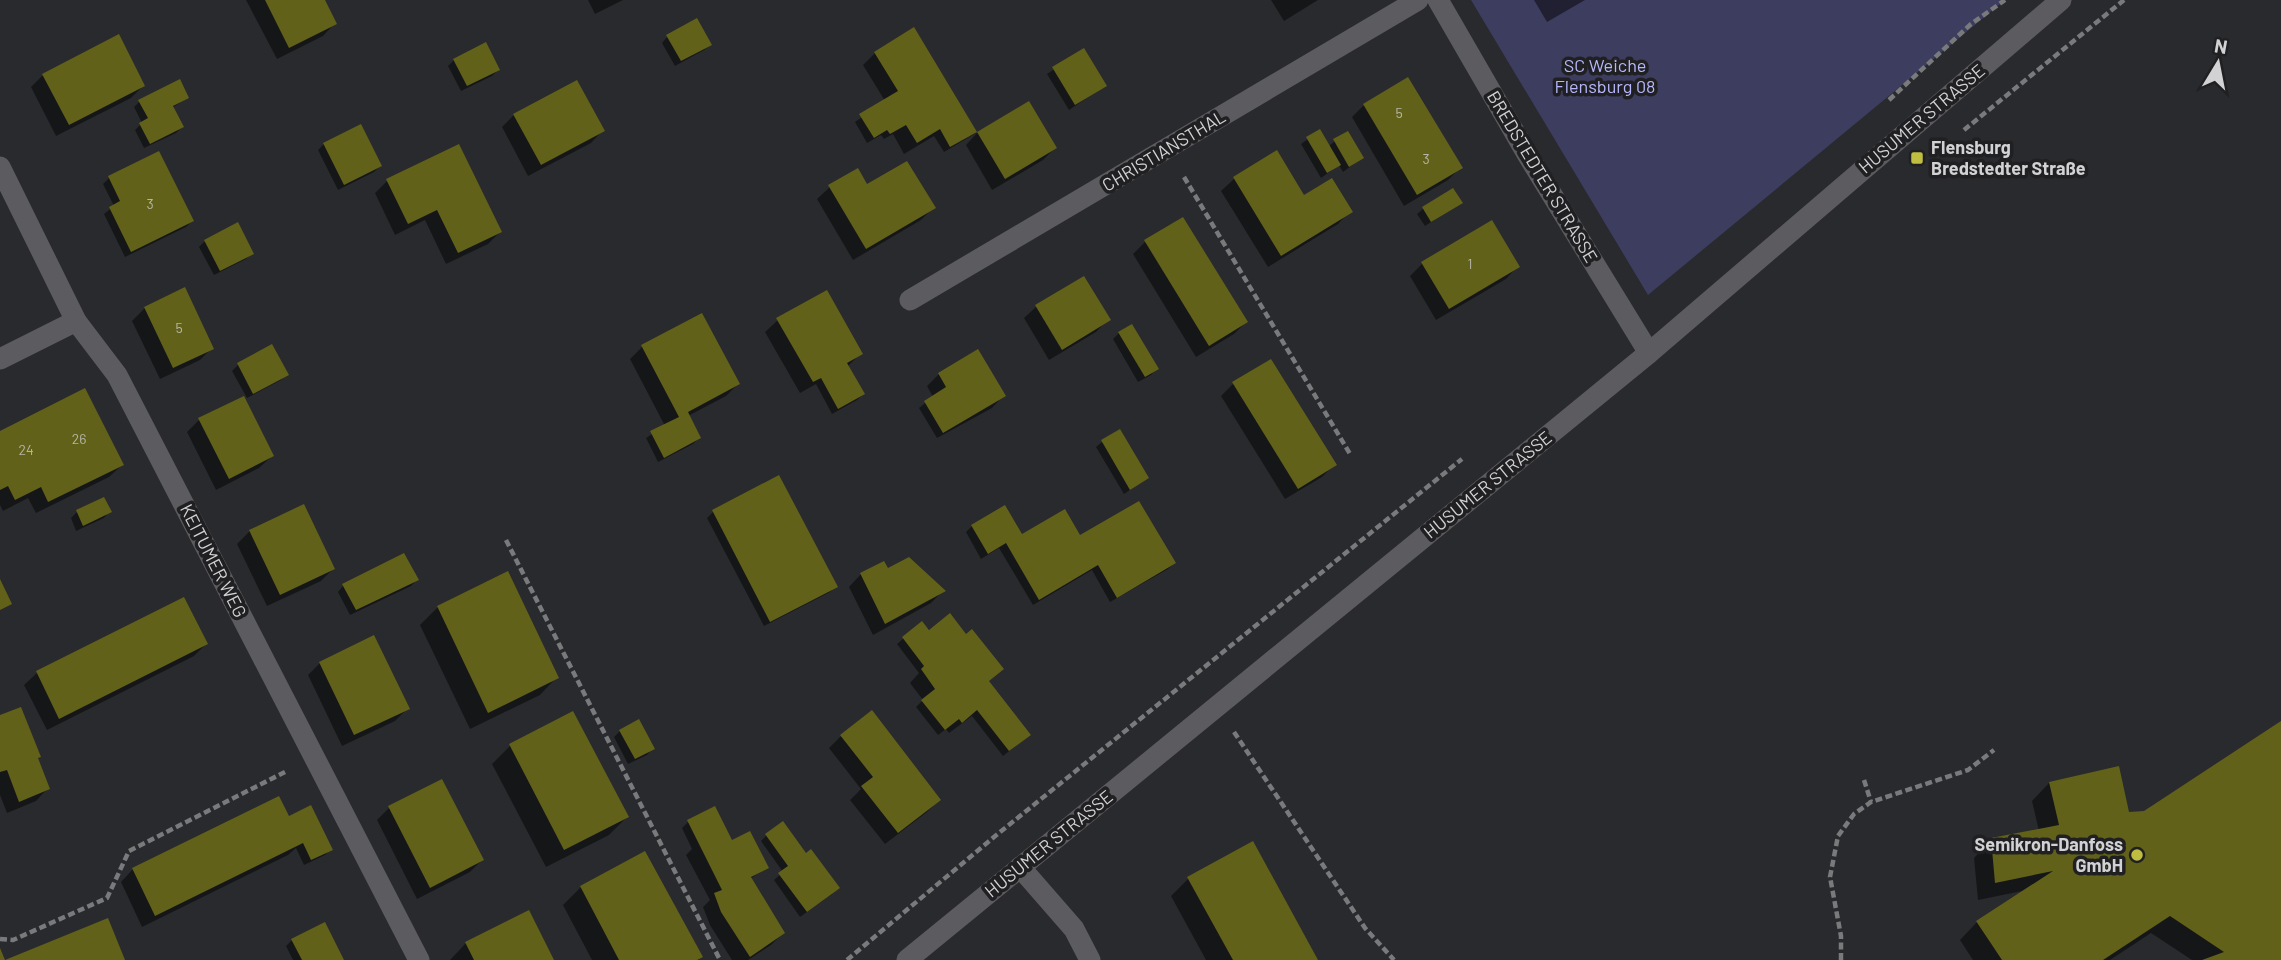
<svg xmlns="http://www.w3.org/2000/svg" width="2281" height="960" viewBox="0 0 2281 960" font-family="Barlow,sans-serif">
<style>
.green{fill:#3d3d5f}
.shadow{fill:#0007}
.building{fill:#62611a}
.lines{fill:none;stroke-linecap:round;stroke-linejoin:round}
.path{stroke:#797a7c;stroke-width:4.5;stroke-dasharray:7 3.5;stroke-linecap:butt}
.street{stroke:#5c5c60;stroke-width:21}
.secondary{stroke:#5c5c60;stroke-width:21}
.poi-dot{fill:#c0be41;stroke:#202023;stroke-width:2.5}
.labels{text-anchor:middle;stroke-width:7;stroke-linejoin:round;paint-order:stroke}
.number-label{font-size:14px;fill:#b6b6a6}
.park-label{font-size:18px;fill:#b6b7fc;stroke:#202023}
.street-label{font-size:18px;fill:#d2d2d4;stroke:#202023}
.poi-label{font-size:18px;font-weight:bold;fill:#d2d2d4;stroke:#202023;text-anchor:start}
</style>
<rect width="100%" height="100%" fill="#292a2d"/>
<!-- green -->
<path class="green" d="M1471,0h534l-357,295z"/>
<!-- shadow -->
<g class="shadow">
<path d="M246,0h77l12,23 -12,13 -46,23z"/>
<path d="M588,0h35l-28,14z"/>
<path d="M1271,0h47l-34,21z"/>
<path d="M1534,0h51l-38,22z"/>
<path d="M914,30l62,103 -32,19 -10,-16 -30,18 -11,-20 -9,5 -3,-4 -14,8 -12,-21 30,-21 -22,-36 12,-12z"/>
<path d="M667,37l43,8 -6,5 -29,16 -13,-23z"/>
<path d="M1083,50l22,36 -36,24 -22,-36z"/>
<path d="M454,60l44,10 -6,6 -31,15 -13,-25z"/>
<path d="M43,75l100,11 -12,12 -75,38 -25,-49z"/>
<path d="M187,98l-15,10 10,19 -6,6 -32,15 -9,-18 7,-7 -8,-16 5,-5z"/>
<path d="M1028,103l27,45 -12,12 -51,30 -26,-45 11,-12z"/>
<path d="M1364,105l96,63 -12,12 -44,26 -52,-89z"/>
<path d="M514,115l89,15 -12,13 -63,33 -26,-49z"/>
<path d="M1319,131l9,16 7,-6 27,17 -19,14 -4,-7 -18,13 -20,-34z"/>
<path d="M324,144l56,22 -6,6 -36,18 -20,-40z"/>
<path d="M158,153l34,68 -6,6 -61,30 -21,-43 10,-8 -11,-22 6,-6z"/>
<path d="M1276,153l28,45 46,13 -12,13 -70,43 -47,-76 13,-12z"/>
<path d="M387,181l113,51 -12,12 -42,20 -21,-44 -30,15 -20,-42z"/>
<path d="M830,187h36l67,21 -12,12 -68,40 -36,-61z"/>
<path d="M1460,203l-35,23 -8,-12 6,-5z"/>
<path d="M1492,222l26,44 -12,13 -70,41 -26,-44 12,-12z"/>
<path d="M205,241l47,12 -6,6 -32,16 -15,-28z"/>
<path d="M1145,242l101,80 -12,12 -38,23 -63,-103z"/>
<path d="M184,289l28,59 -12,12 -40,19 -28,-58 13,-13z"/>
<path d="M1037,306l71,13 -12,13 -47,28 -25,-42z"/>
<path d="M778,320l83,33 -14,14 16,27 -6,6 -25,14 -16,-30 -16,9 -35,-61z"/>
<path d="M1119,333l37,36 -5,6 -13,7 -25,-43z"/>
<path d="M272,347l15,27 -6,6 -34,18 -15,-27 6,-6z"/>
<path d="M642,347l96,37 -12,12 -38,20 11,22 -6,6 -35,18 -12,-24 19,-12 -35,-67z"/>
<path d="M939,374l65,21 -12,13 -55,30 -18,-30 14,-11 -6,-11z"/>
<path d="M1233,384l101,81 -12,12 -37,22 -64,-103z"/>
<path d="M199,420l73,36 -13,12 -43,22 -29,-58z"/>
<path d="M0,433l122,32 -13,12 -73,36 -8,-15 -25,13 -3,-6z"/>
<path d="M1102,442l45,36 -23,16 -28,-47z"/>
<path d="M779,477l57,109 -6,6 -66,34 -57,-108 6,-6z"/>
<path d="M103,499l6,13 -5,6 -28,13 -5,-13 6,-6z"/>
<path d="M303,506l30,63 -12,12 -54,25 -30,-62 13,-13z"/>
<path d="M1005,507l16,29 58,2 95,25 -6,6 -58,33 -18,-32 -59,35 -34,-57 -18,11 -15,-27 6,-6z"/>
<path d="M887,570l56,21 -12,12 -58,32 -24,-48 12,-13z"/>
<path d="M417,580l-6,6 -61,29 -12,-23 5,-6z"/>
<path d="M183,599l23,45 -12,12 -147,74 -23,-45 13,-12z"/>
<path d="M438,607l119,70 -17,18 -70,34 -50,-104z"/>
<path d="M922,623l66,59 35,58 -20,16 -31,-40 -23,17 -3,-4 -8,6 -22,-28 7,-7 -13,-17 9,-10 -22,-29z"/>
<path d="M320,663l88,45 -13,13 -53,25 -34,-71z"/>
<path d="M573,713l54,104 -18,18 -63,32 -54,-103 18,-18z"/>
<path d="M0,717l39,40 -2,3 11,28 -12,13 -29,12 -7,-18z"/>
<path d="M2281,723v237h-89l-41,-27 -41,27h-137l-13,-20 17,-18 50,-32 -49,10 -4,-42 17,-18 48,-9 -7,-30 17,-18 78,31 18,-1z"/>
<path d="M620,731l32,18 -5,6 -19,9 -14,-27z"/>
<path d="M841,736l98,64 -12,12 -42,32 -35,-44 11,-11 -32,-41z"/>
<path d="M389,808l93,52 -12,12 -53,27 -40,-79z"/>
<path d="M288,819l43,30 -6,6 -21,10 -8,-17 -8,7 -146,72 -21,-45 12,-13z"/>
<path d="M688,822l78,46 -16,11 33,54 -12,12 -23,15h-16l-22,-35 -7,-18 7,-7 -24,-45 6,-6 -10,-21z"/>
<path d="M767,835l65,59 -32,23 -26,-37 9,-8 -22,-31z"/>
<path d="M1189,878l127,82h-110l-35,-64z"/>
<path d="M581,887l116,73h-105l-29,-55z"/>
<path d="M292,940l50,20h-49l-7,-14z"/>
<path d="M466,943l86,17h-102z"/>
</g>
<!-- building -->
<g class="building">
<path d="M265,0h60l12,24 -48,24z"/>
<path d="M697,18l15,27 -31,16 -15,-26z"/>
<path d="M914,27l63,105 -27,15 -10,-18 -23,14 -11,-18 -16,9 -3,-4 -13,8 -15,-24 39,-23 -24,-39z"/>
<path d="M119,34l26,52 -76,39 -27,-51z"/>
<path d="M486,42l14,28 -33,16 -14,-27z"/>
<path d="M1084,48l23,38 -32,19 -23,-38z"/>
<path d="M1408,77l55,91 -46,27 -54,-91z"/>
<path d="M180,79l9,19 -16,8 11,21 -34,17 -11,-21 9,-5 -10,-18z"/>
<path d="M577,80l28,51 -64,34 -28,-51z"/>
<path d="M1029,101l28,47 -52,31 -28,-47z"/>
<path d="M361,124l21,42 -38,19 -21,-42z"/>
<path d="M1320,129l21,36 -14,8 -21,-36z"/>
<path d="M1348,131l16,27 -15,9 -16,-28z"/>
<path d="M459,144l43,88 -44,21 -21,-43 -29,14 -22,-45z"/>
<path d="M1277,150l27,45 28,-17 21,34 -72,44 -48,-79z"/>
<path d="M159,151l35,70 -63,31 -22,-45 11,-6 -12,-25z"/>
<path d="M907,161l29,47 -70,41 -38,-64 30,-17 9,16z"/>
<path d="M1453,188l10,15 -32,19 -9,-15z"/>
<path d="M1183,217l65,105 -39,24 -65,-106z"/>
<path d="M1492,220l28,47 -71,42 -28,-47z"/>
<path d="M238,222l16,32 -34,17 -16,-31z"/>
<path d="M1084,276l27,44 -49,30 -27,-45z"/>
<path d="M185,287l29,62 -41,19 -29,-61z"/>
<path d="M827,290l36,64 -16,9 18,31 -27,15 -17,-31 -8,4 -37,-64z"/>
<path d="M702,313l38,71 -52,28 13,26 -37,20 -14,-27 29,-14 -38,-72z"/>
<path d="M1132,324l27,45 -14,8 -27,-45z"/>
<path d="M272,344l17,31 -36,19 -16,-31z"/>
<path d="M978,349l28,47 -63,37 -19,-32 22,-14 -8,-14z"/>
<path d="M1271,359l66,106 -39,24 -66,-107z"/>
<path d="M85,388l39,77 -76,37 -7,-15 -26,13 -7,-14 -8,4v-59z"/>
<path d="M244,396l30,60 -45,23 -31,-61z"/>
<path d="M1120,429l29,49 -19,12 -29,-50z"/>
<path d="M779,475l59,112 -68,35 -58,-112z"/>
<path d="M104,497l8,15 -29,14 -7,-16z"/>
<path d="M1139,501l37,62 -59,35 -19,-33 -59,35 -33,-57 -18,11 -17,-29 34,-20 17,29 43,-25 15,26z"/>
<path d="M304,504l31,65 -55,26 -31,-65z"/>
<path d="M404,553l15,27 -63,30 -14,-26z"/>
<path d="M909,557l37,34 -61,33 -25,-51 24,-12 4,7z"/>
<path d="M508,571l51,107 -71,35 -51,-107z"/>
<path d="M0,579l12,25 -12,6z"/>
<path d="M184,597l24,47 -149,75 -23,-48z"/>
<path d="M950,613l16,21 6,-5 32,40 -15,12 42,54 -22,16 -32,-41 -15,13 -3,-4 -14,11 -24,-30 14,-11 -14,-20 3,-3 -22,-29 20,-16 7,9z"/>
<path d="M374,635l36,74 -56,26 -35,-73z"/>
<path d="M21,707l20,50 -3,1 12,31 -31,13 -12,-32 -7,2v-57z"/>
<path d="M872,710l69,90 -43,33 -37,-47 12,-9 -33,-42z"/>
<path d="M573,711l56,106 -65,33 -55,-106z"/>
<path d="M639,719l16,30 -20,10 -16,-29z"/>
<path d="M2281,721v239h-79l22,-8 -54,-36 -67,44h-101l-26,-39 77,-50 -58,12 -4,-45 68,-13 -10,-43 70,-16 10,46 15,-1z"/>
<path d="M442,779l42,81 -54,28 -42,-82z"/>
<path d="M279,796l10,20 22,-11 22,45 -22,10 -8,-17 -148,73 -23,-48z"/>
<path d="M715,806l17,34 18,-9 19,37 -18,9 34,56 -35,24 -29,-45 -7,-19 8,-3 -35,-70z"/>
<path d="M783,821l23,32 5,-4 29,39 -33,24 -29,-39 10,-7 -23,-32z"/>
<path d="M1253,841l65,119h-85l-46,-83z"/>
<path d="M645,851l58,106 -6,3h-78l-39,-74z"/>
<path d="M529,910l25,50h-80l-9,-18z"/>
<path d="M108,918l17,42h-125v-12l5,12z"/>
<path d="M325,922l19,38h-42l-11,-21z"/>
</g>
<g class="lines">
<!-- path -->
<g class="path">
<path d="M1889,100l82,-76 34,-24"/>
<path d="M1964,130l160,-130"/>
<path d="M1184,177l166,277"/>
<path d="M506,540l214,420"/>
<path d="M1234,732l131,196 29,32"/>
<path d="M1864,780l7,22"/>
<path d="M0,939l13,1 94,-42 22,-47 156,-79"/>
<path d="M847,960l147,-123 468,-378"/>
<path d="M1841,960v-24l-11,-59 8,-41 16,-22 17,-12 97,-32 26,-20"/>
</g>
<!-- street -->
<g class="street">
<path d="M1438,0l89,154 122,199"/>
<path d="M0,167l76,154 41,54 302,585"/>
<path d="M910,300l508,-300"/>
<path d="M0,359l76,-38"/>
<path d="M1020,867l54,62 16,31"/>
</g>
<!-- secondary -->
<path class="secondary" d="M907,960l742,-607 412,-353"/>
</g>
<!-- markers -->
<g class="poi-dot">
<rect x="1910" y="151" width="14" height="14" rx="3.5"/>
<circle cx="2137" cy="855" r="7"/>
</g>
<g class="labels">
<!-- number labels -->
<g class="number-label">
<text x="1399" y="118">5</text>
<text x="1426" y="164">3</text>
<text x="150" y="209">3</text>
<text x="1470" y="269">1</text>
<text x="179" y="333">5</text>
<text x="79" y="444">26</text>
<text x="26" y="455">24</text>
</g>
<!-- park labels -->
<g class="park-label">
<text x="1605" y="72">SC Weiche<tspan x="1605" dy="21">Flensburg 08</tspan></text>
</g>
<!-- street labels -->
<g class="street-label">
<text transform="translate(1922 119) rotate(-40)" y="6">HUSUMER STRASSE</text>
<text transform="translate(1164 151) rotate(-31)" y="6">CHRISTIANSTHAL</text>
<text transform="translate(1542 177) rotate(59)" y="6">BREDSTEDTER STRASSE</text>
<text transform="translate(1488 485) rotate(-39)" y="6">HUSUMER STRASSE</text>
<text transform="translate(213 561) rotate(63)" y="6">KEITUMER WEG</text>
<text transform="translate(1049 844) rotate(-39)" y="6">HUSUMER STRASSE</text>
</g>
<!-- poi labels -->
<g class="poi-label">
<text x="1931" y="154">Flensburg<tspan x="1931" dy="21">Bredstedter Straße</tspan></text>
<text x="2123" y="851" text-anchor="end">Semikron-Danfoss<tspan x="2123" dy="21">GmbH</tspan></text>
</g>
</g>
<!-- north arrow -->
<g transform="translate(2218 63) rotate(10)" stroke="#202023" stroke-width="5" paint-order="stroke">
<path d="M0-5L12 26L0 18L-12 26Z" fill="#d2d2d4"/>
<text y="-10" font-size="19" font-weight="bold" text-anchor="middle" fill="#d2d2d4">N</text>
</g>
</svg>
